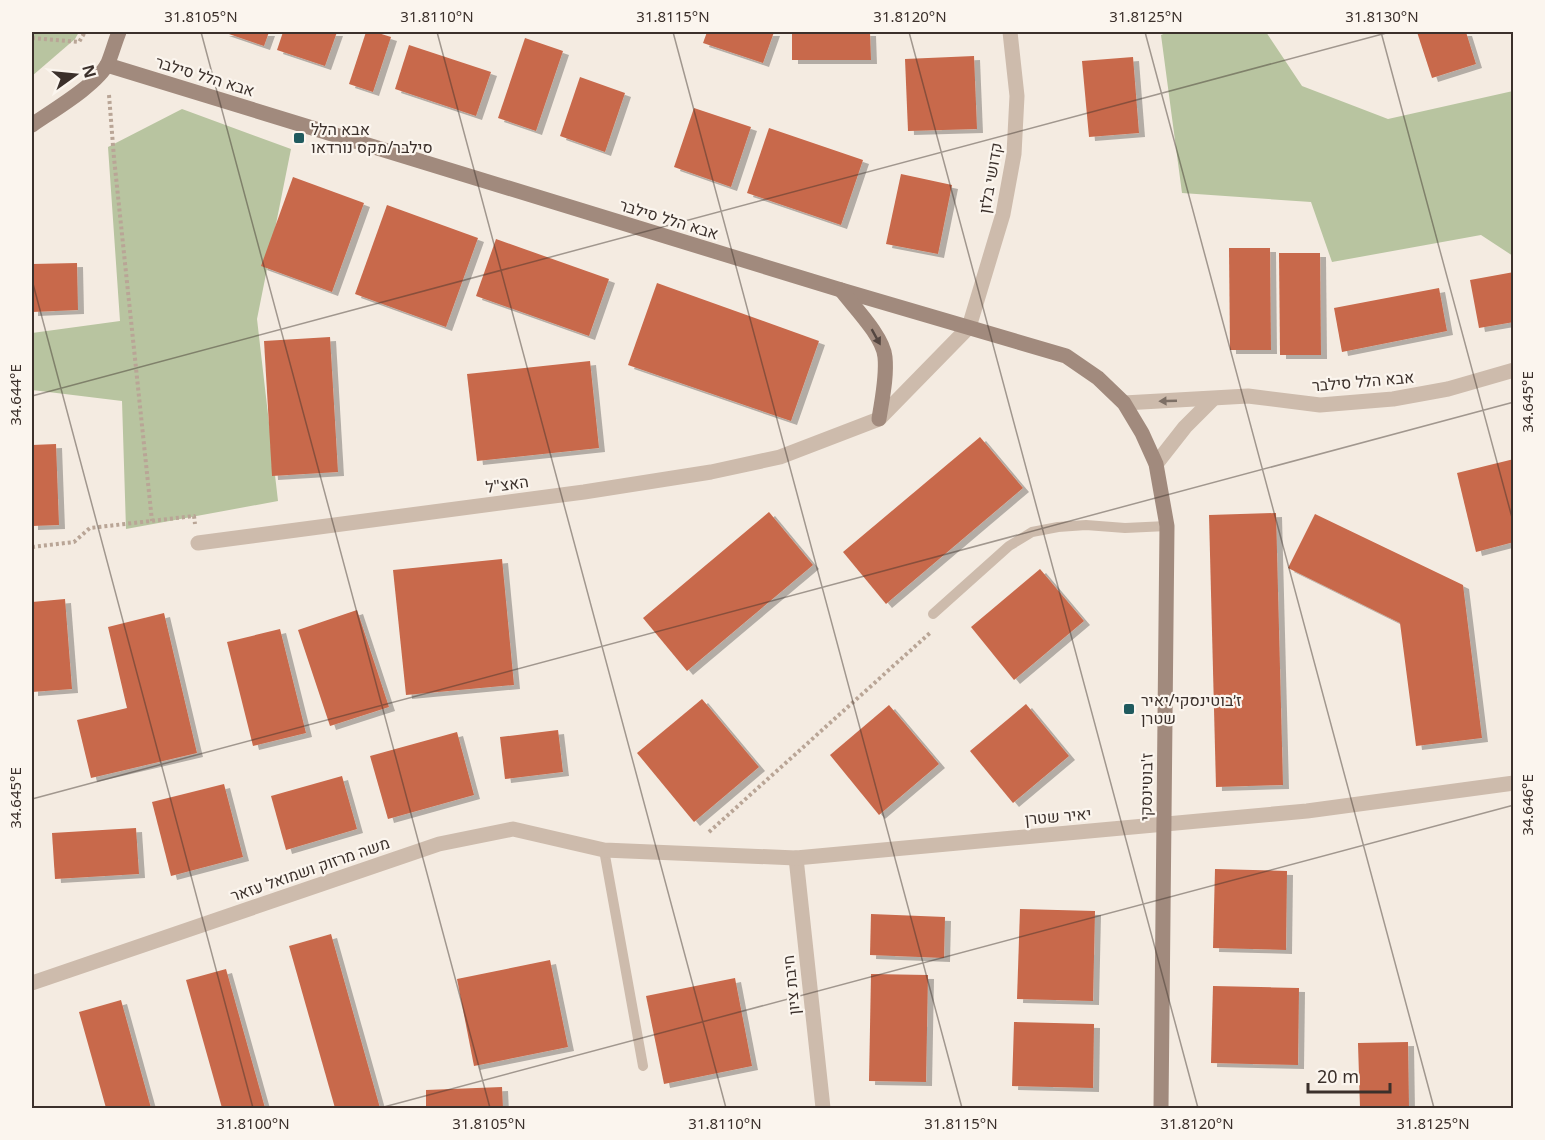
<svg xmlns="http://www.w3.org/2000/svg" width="1545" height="1140" viewBox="0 0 1545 1140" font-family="'Noto Sans',Heebo,sans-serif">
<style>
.green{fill:#b8c4a0}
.building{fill:#c8694b;filter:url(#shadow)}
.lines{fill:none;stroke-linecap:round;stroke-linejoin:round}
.path{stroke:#b9a596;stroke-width:4;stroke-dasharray:3 3;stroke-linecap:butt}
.lane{stroke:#cdbbac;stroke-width:10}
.street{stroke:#cdbbac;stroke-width:15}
.secondary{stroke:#a18a7d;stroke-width:15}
.oneway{fill:#544640}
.oneway2{fill:#7d6f65}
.ticks{fill:none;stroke:#3b302b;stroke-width:1.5;stroke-opacity:0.45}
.poi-dot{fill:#1f5a5e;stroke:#fbf5ee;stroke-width:2}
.labels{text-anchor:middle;stroke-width:4.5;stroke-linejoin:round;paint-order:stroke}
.street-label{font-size:16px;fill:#3b302b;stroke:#fbf5ee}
.poi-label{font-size:16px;fill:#3b302b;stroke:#fbf5ee;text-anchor:start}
.neatline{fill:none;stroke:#3b302b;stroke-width:2}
.ticks-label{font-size:15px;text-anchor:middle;fill:#3b302b}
</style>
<defs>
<filter id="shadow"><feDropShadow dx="6" dy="4" stdDeviation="0" flood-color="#0004"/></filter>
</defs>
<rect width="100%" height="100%" fill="#f4ebe1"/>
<!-- green -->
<g class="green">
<path d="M32,32h47l-4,7 -43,37z"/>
<path d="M1168,32h98l36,54 86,33 125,-28v165l-32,-21 -149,27 -21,-60 -129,-9 -21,-158z"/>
<path d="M182,109l109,40 -34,170 21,182 -152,28 -4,-128 -90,-11v-57l88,-12 -12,-174z"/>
</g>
<!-- building -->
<g class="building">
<path d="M223,32h46l-5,14z"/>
<path d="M283,32h54l-12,34 -48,-16z"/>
<path d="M366,32h9l16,5 -18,55 -24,-8z"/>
<path d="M707,32h67l-11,31 -60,-20z"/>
<path d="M792,32h78l1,28h-79z"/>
<path d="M1417,32h49l10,32 -44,14z"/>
<path d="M525,38l38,13 -27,80 -38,-13z"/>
<path d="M409,45l82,27 -15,44 -81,-27z"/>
<path d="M974,56l3,73 -69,2 -3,-72z"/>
<path d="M1133,57l6,76 -50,4 -7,-76z"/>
<path d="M580,77l45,16 -20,59 -45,-16z"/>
<path d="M694,108l57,19 -20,60 -57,-20z"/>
<path d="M769,128l94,32 -22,65 -94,-32z"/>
<path d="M901,174l51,11 -14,69 -52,-10z"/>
<path d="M293,177l71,26 -32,89 -71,-26z"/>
<path d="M387,205l91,33 -32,89 -91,-33z"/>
<path d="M496,239l113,40 -20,57 -113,-40z"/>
<path d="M1229,248h41l1,102h-41z"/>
<path d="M1279,253h41l1,102h-41z"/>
<path d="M77,263l1,47 -46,2v-48z"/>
<path d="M1514,272v50l-35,6 -9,-48z"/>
<path d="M657,283l162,58 -28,80 -163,-56z"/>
<path d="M1439,288l8,43 -105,21 -8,-44z"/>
<path d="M330,337l8,135 -66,4 -8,-135z"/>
<path d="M590,361l9,87 -122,13 -10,-87z"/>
<path d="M980,437l43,51 -137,116 -43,-52z"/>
<path d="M56,444l3,81 -27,1v-81z"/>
<path d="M1514,459v83l-38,10 -19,-79z"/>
<path d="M769,512l44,53 -126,106 -44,-53z"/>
<path d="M1276,513l7,272 -67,2 -7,-272z"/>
<path d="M1315,514l148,71 19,153 -66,8 -16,-123 -112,-55z"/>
<path d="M502,559l12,126 -108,10 -13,-125z"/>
<path d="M1040,569l44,52 -70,59 -43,-53z"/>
<path d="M65,599l7,90 -40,3v-90z"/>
<path d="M357,610l32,97 -59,19 -32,-96z"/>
<path d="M164,613l33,140 -106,25 -14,-58 50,-12 -19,-81z"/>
<path d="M280,629l26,104 -53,13 -26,-104z"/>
<path d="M702,699l57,68 -65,55 -57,-69z"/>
<path d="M1026,704l43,52 -56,47 -43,-52z"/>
<path d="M889,705l50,59 -60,51 -49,-60z"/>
<path d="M558,730l5,42 -58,7 -5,-42z"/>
<path d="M457,732l17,63 -86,24 -18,-63z"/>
<path d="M342,776l15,53 -71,21 -15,-54z"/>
<path d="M224,784l19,73 -72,19 -19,-74z"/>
<path d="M136,828l3,46 -84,5 -3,-46z"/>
<path d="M1215,869l72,2 -1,79 -73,-2z"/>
<path d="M1020,909l75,2 -2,90 -76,-2z"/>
<path d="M871,914l74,3 -1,41 -74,-3z"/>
<path d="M331,934l49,174h-45l-46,-162z"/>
<path d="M550,960l18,87 -94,19 -17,-87z"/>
<path d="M226,969l39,139h-43l-36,-128z"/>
<path d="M871,974l57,1 -2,107 -57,-1z"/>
<path d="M735,978l17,88 -88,18 -18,-88z"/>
<path d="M1213,986l86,2 -1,77 -87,-2z"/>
<path d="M121,1000l30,108h-45l-27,-96z"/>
<path d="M1014,1022l80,2 -1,64 -81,-2z"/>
<path d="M1408,1042l1,66h-49l-2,-65z"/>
<path d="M502,1087l1,21h-77v-18z"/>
</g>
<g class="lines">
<!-- path -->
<g class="path">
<path d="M32,38l47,4 6,-10"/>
<path d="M109,95l5,63 38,363"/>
<path d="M32,547l42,-5 16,-14 104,-12 1,8"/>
<path d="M709,832l222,-200"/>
</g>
<!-- lane -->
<g class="lane">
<path d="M933,614l76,-68 23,-14 26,-5 28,-2 39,3 42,-2"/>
<path d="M604,850l39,216"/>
</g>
<!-- street -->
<g class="street">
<path d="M1124,403l124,-7 72,9 73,-6 55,-10 66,-19"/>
<path d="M1156,464l29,-37 28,-28"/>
<path d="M198,543l386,-51 127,-20 69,-15 99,-38 90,-92 34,-113 11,-60 3,-58 -7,-64"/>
<path d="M796,858l27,250"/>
<path d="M32,983l407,-139 74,-15 91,21 192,8 511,-47 207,-28"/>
</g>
<!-- secondary -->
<g class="secondary">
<path d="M107,65l734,225 225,66 32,22 26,25 18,30 14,31 11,62 -6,582"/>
<path d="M32,125c20,-14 65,-40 76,-62 4,-10 7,-21 11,-31"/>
<path d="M841,290c13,17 42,46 44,67 2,20 -3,42 -6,62"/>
</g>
</g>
<!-- one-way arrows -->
<defs><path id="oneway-solid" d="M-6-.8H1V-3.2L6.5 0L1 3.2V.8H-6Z" transform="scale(1.5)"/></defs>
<use class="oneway" href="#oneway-solid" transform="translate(876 337) rotate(61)"/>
<use class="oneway2" href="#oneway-solid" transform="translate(1168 401) rotate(178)"/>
<!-- ticks -->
<path class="ticks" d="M201,32l289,1076M437,32l289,1076M673,32l289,1076M909,32l289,1076M1145,32l289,1076M1381,32l133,493M32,280l221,828M32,396l1358,-364M32,799l1482,-397M380,1108l1134,-303"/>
<!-- markers -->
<g class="poi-dot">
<rect x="293" y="132" width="12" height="12" rx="3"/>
<rect x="1123" y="703" width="12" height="12" rx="3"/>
</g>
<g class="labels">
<!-- street labels -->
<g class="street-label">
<text transform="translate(205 76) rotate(17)" y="6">אבא הלל סילבר</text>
<text transform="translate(990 178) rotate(-80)" y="6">קדושי בלזן</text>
<text transform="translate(669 219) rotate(17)" y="6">אבא הלל סילבר</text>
<text transform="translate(1363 381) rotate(-5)" y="6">אבא הלל סילבר</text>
<text transform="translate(507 484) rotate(-8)" y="6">האצ"ל</text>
<text transform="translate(1146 787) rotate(-89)" y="6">ז'בוטינסקי</text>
<text transform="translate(1058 816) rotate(-5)" y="6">יאיר שטרן</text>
<text transform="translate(310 869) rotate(-19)" y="6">משה מרזוק ושמואל עזאר</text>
<text transform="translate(791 985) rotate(-96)" y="6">חיבת ציון</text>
</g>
<!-- poi labels -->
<g class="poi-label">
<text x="311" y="135">אבא הלל<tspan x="311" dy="18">סילבר/מקס נורדאו</tspan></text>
<text x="1141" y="706">ז׳בוטינסקי/יאיר<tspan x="1141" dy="18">שטרן</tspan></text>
</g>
</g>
<!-- border -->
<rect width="1545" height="1140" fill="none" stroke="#fbf5ee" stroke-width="66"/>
<!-- north arrow -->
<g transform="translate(75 75) rotate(75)" stroke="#fbf5ee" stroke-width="4.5" paint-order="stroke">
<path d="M0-4.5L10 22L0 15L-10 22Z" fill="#3b302b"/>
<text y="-9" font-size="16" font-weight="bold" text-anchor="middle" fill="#3b302b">N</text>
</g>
<!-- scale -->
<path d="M1308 1083v9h82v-9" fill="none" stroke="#3b302b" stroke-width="3"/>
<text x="1317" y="1083" font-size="18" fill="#3b302b" stroke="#fbf5ee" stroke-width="4.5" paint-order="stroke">20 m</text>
<rect x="33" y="33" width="1479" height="1074" class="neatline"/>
<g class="ticks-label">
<text x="201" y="22">31.8105°N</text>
<text x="437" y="22">31.8110°N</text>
<text x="673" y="22">31.8115°N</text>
<text x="910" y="22">31.8120°N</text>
<text x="1146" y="22">31.8125°N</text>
<text x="1382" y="22">31.8130°N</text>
<text transform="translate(16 395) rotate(-90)" y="5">34.644°E</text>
<text transform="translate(1528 402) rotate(-90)" y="5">34.645°E</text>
<text transform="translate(16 798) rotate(-90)" y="5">34.645°E</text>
<text transform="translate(1528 805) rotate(-90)" y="5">34.646°E</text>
<text x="253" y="1129">31.8100°N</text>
<text x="489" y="1129">31.8105°N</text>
<text x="725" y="1129">31.8110°N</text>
<text x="961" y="1129">31.8115°N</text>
<text x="1197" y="1129">31.8120°N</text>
<text x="1433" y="1129">31.8125°N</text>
</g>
</svg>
